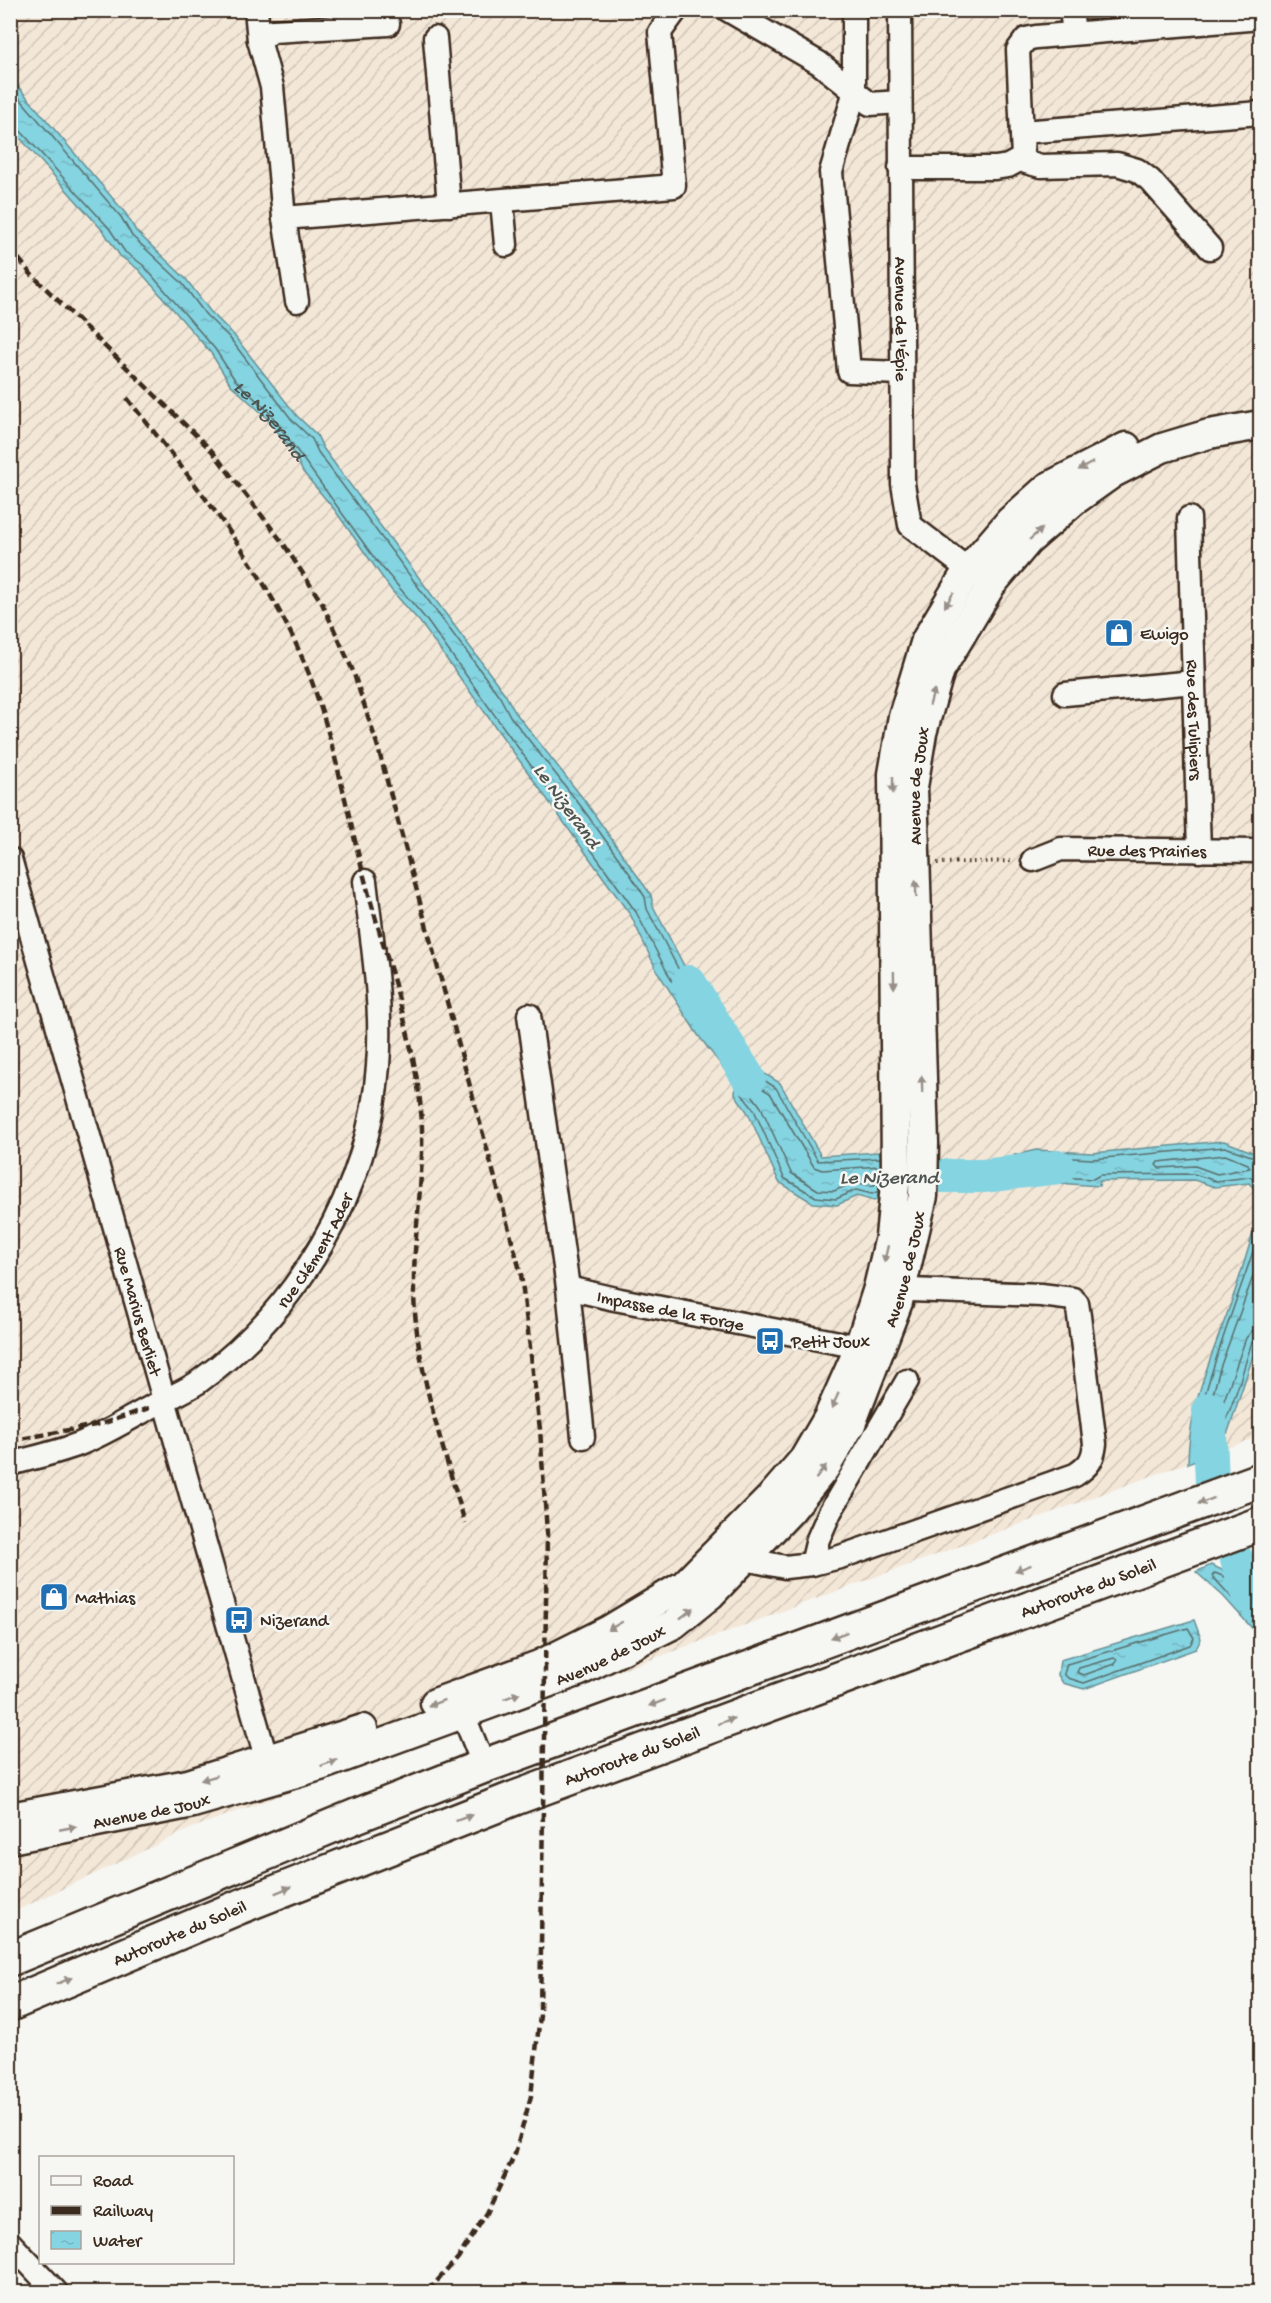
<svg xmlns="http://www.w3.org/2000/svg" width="1271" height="2303" viewBox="0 0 1271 2303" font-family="'Gochi Hand',sans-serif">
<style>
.industrial{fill:url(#industrial-furrows)}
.water{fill:url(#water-ripples);stroke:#679093;stroke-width:1.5}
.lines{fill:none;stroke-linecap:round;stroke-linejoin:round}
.shore{stroke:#596e6c;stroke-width:1.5}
.river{stroke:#85d4e1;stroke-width:34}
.minor-casing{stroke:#3b2a1e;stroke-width:27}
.major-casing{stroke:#3b2a1e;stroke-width:33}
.highway-casing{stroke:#3b2a1e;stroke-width:38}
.path{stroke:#3b2a1e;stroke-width:4;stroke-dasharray:1.5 4.5;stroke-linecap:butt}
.minor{stroke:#f6f6f2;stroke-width:22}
.major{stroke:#f6f6f2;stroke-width:28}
.highway{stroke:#f6f6f2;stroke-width:33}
.rail{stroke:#3b2a1e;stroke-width:4.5;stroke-dasharray:9 4.5;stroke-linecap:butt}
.oneway{fill:#989088}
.labels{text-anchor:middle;stroke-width:5;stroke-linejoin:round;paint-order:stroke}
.street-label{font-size:18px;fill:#3b2a1e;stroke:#f6f6f2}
.poi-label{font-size:18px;fill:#3b2a1e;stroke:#f6f6f2;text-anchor:start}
.water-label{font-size:20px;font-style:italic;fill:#4e544f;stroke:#f6f6f2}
</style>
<defs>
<pattern id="industrial-furrows" width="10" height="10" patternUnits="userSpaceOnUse" patternTransform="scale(1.5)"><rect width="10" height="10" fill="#f3e7d8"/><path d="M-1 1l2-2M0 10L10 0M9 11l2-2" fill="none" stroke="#d1c6b9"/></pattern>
<pattern id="water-ripples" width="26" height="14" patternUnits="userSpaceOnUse" patternTransform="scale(1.5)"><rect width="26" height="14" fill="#85d4e1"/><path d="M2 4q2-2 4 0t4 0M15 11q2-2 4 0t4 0" fill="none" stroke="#74b6c1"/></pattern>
</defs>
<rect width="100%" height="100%" fill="#f6f6f2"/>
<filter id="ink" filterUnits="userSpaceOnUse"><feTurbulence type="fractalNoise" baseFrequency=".0167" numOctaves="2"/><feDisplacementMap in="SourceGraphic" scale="12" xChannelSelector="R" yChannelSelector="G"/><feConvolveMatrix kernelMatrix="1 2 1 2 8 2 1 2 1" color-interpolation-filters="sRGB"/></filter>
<g filter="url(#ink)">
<!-- industrial -->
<path class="industrial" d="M10,11h1250v1425l-1068,392 -181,85z"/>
<!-- water -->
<g class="water">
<path d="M10,77l116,137 10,17 50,48 24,32 23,23 64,82 20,19 6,13 182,246 10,18 70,89 49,70 17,24 2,11 67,129 27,28 33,20 41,73 71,-5 3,37 -21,13 -17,-5 -20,9 -24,-2 -34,-21 -31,-69 -13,-19 1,-12 -8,-14 -3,2 -27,-35 -41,-64 -26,-55 -211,-294 -28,-31 -58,-82 -31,-37 -11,-22 -27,-34 -35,-32 -19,-31 -73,-84 -18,-13 -16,-24 -93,-104z"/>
<path d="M1224,1141l36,14v40l-11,-12 -34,4 -21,-7 -94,1 -1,5 -86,-6 1,-25 22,-5 56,3z"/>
<path d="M1260,1208v127l-32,97 -17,23 -23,9c0,-53 21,-102 39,-150 13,-35 23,-70 33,-106z"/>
<path d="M1211,1565l20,9 17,-8 12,6v65l-37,-41 -27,-24z"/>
<path d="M1194,1620l7,19 -5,10 -112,40 -21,-6 -5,-8 2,-15z"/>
</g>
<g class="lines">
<!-- shore -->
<g class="shore">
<path d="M10,87l111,130 11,19 50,47 24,32 23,22 63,83 20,19 6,13 182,245 10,19 70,89 50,69 15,23 2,12 68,130 29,28 32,21 42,73 62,-3"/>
<path id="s1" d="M10,125l7,2 92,101 16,24 18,13 72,84 20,31 35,33 105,146 50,59 211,294 41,79 44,65 11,9 9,14v14l13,17 30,68 32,19 20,2 20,-9 16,4 7,-3"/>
<path d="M1225,1155l23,9 2,4 -33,6 -22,-8 -36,2 -3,-3 2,-3z"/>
<path d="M1260,1159l-35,-12 -133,12 -56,-3 -16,4 -1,12 2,3 72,4 7,-4 94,-1 22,7 34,-4 10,9"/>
<path d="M879,1182l-7,4 -17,-4 -21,9 -16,-1 -27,-17 -30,-66 -12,-16 1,-7 3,-1 17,10 44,74 8,3 58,-4"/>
<path d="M1260,1230c-10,37 -75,199 -64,224 29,-4 47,-87 56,-112l8,-5"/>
<path d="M1260,1257l-40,111 -17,64 1,5 11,-11 31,-88 6,-7 8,-2"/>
<path d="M1260,1577l-12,-4 -16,7 -17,-7 -3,3 48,52"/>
<path d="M1260,1585l-13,-4 -11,8 24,27"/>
<path d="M1188,1628l6,10 -4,7 -106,38 -16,-5 -4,-4 3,-10z"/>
<path d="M1114,1658l3,2 -2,4 -31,11 -7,-3 2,-4z"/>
</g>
<!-- river -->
<g class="river">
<path d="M689,982l60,97"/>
<path d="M891,1176h92l76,-9"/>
<path d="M1209,1409l3,75"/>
<path d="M1237,1560l12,35 11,11"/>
</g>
<!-- minor casing -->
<g class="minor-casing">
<g id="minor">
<path d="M256,10l3,30 13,47 12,131 390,-32 -14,-154 16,-22"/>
<path d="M728,10l91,53 51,41 30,-2"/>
<path d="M854,10v84l-23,78 18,199 52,2"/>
<path id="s2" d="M900,10l3,474 7,41 72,55"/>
<path d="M1071,10l3,23"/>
<path d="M435,38l14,167"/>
<path d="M259,40l14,-9 115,-7"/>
<path d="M1022,132l238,-19"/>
<path d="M900,168h95l13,-2 15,-8"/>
<path d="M502,201l4,44"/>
<path d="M284,218l13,83"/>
<path d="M1210,248l-60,-68 -13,-10 -20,-6 -76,2 -15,-4 -3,-4 -5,-108 8,-11 10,-2 224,-19"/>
<path id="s3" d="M1189,518l10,333"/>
<path d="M1065,694l129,-12"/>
<path id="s4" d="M10,859l261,916"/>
<path id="s5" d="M1033,860l28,-11 199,2"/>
<path d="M529,1015l39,273 15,149"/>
<path id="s6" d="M568,1288l47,11 260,51"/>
<path id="s7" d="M10,1464c25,-7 51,-12 74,-22 24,-10 46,-24 69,-36 14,-7 30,-14 44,-23 101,-73 172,-192 181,-317 5,-61 -6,-124 -13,-185"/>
<path d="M736,1549l9,10 40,8 27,-3 28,-7 235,-82c14,-9 18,-15 20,-31l-16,-128 -2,-13 -4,-4 -32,-4 -156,-6"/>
<path d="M812,1564l6,-25 12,-27 77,-131"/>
<path d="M463,1714l21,52"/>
<path d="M10,2243l46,49"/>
</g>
</g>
<!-- major casing -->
<g class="major-casing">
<g id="major">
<path d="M435,1703l104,-38 70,-35 75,-45 87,-88 33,-38 24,-41 29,-65 21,-65 12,-51 6,-63 -3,-400 10,-58 23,-76 41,-69 43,-50 38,-34 78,-40"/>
<path d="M10,1817l178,-33 175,-55"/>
<path id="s8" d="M10,1839l183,-36 127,-37 260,-95 94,-47 36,-29 81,-85 34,-42 26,-44 47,-122 25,-106 1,-53 -11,-356 9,-54 18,-63 51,-85 37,-44 47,-41 38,-27 49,-25 47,-14 51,-9"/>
</g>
</g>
<!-- highway casing -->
<g class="highway-casing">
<g id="highway">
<path d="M10,1959l346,-143 128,-50 776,-286"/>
<path id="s9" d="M10,2004l229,-97 276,-109 745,-274"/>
</g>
</g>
<!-- path -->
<path class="path" d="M937,863l77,-2"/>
<!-- minor -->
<use href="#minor" class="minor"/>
<!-- major -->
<use href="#major" class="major"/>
<!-- highway -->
<use href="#highway" class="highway"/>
<!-- rail -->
<g class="rail">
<path d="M10,248l21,26 181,177 71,92 39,60 31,68 24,73 144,530 19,155 7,104 -7,482 -9,81 -16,58 -28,59 -29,45 -31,34"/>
<path d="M127,398c68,86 141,173 182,276 26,68 38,140 57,210 19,71 45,143 54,217 7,58 -5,117 -6,175 -2,85 28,166 51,247"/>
<path d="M10,1441l91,-17 48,-16"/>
</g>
</g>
<!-- one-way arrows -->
<defs><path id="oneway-solid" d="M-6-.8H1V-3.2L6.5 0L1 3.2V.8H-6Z" transform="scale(1.5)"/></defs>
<g class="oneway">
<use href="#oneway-solid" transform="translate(1086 466) rotate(152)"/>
<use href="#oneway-solid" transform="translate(1036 534) rotate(-41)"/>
<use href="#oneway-solid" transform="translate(949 600) rotate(121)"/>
<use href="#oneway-solid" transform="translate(932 697) rotate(-74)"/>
<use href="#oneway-solid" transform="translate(893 785) rotate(90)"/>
<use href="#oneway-solid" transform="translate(916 889) rotate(-92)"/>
<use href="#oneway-solid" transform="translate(894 980) rotate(89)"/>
<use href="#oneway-solid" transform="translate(922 1084) rotate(-92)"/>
<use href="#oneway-solid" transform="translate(886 1254) rotate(103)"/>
<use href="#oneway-solid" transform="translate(835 1401) rotate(114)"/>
<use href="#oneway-solid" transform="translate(821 1472) rotate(-53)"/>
<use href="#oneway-solid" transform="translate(1206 1501) rotate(160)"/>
<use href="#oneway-solid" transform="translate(1023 1568) rotate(160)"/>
<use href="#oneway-solid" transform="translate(687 1613) rotate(-38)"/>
<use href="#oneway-solid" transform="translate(615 1626) rotate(150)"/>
<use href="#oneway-solid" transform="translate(839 1635) rotate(160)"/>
<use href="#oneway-solid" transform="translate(512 1696) rotate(-20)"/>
<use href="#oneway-solid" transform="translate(436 1703) rotate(160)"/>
<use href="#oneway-solid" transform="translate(657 1703) rotate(160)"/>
<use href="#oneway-solid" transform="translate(726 1721) rotate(-20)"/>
<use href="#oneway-solid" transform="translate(329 1763) rotate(-20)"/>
<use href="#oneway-solid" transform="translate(209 1778) rotate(164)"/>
<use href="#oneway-solid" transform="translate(464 1818) rotate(-21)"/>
<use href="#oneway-solid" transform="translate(68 1828) rotate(-11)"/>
<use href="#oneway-solid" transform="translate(283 1890) rotate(-22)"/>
<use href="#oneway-solid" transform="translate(64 1981) rotate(-23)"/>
</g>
</g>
<!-- icons -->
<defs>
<g id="shop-square" transform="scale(1.5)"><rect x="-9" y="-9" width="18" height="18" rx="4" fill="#1f6fb2" stroke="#f6f6f2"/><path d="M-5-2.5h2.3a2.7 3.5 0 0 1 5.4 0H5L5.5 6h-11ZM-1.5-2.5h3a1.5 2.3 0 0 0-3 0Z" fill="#fff"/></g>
<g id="bus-square" transform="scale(1.5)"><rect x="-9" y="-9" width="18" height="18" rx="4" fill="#1f6fb2" stroke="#f6f6f2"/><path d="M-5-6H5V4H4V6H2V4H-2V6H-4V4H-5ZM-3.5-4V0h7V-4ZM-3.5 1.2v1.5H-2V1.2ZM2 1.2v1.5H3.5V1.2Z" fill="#fff"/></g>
</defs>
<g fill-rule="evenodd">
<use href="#shop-square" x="1119" y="633"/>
<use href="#bus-square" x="770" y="1341"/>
<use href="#shop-square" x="54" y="1597"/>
<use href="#bus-square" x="239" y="1620"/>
</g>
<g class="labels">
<!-- street labels -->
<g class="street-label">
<text dy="6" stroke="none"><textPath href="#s2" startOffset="309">Avenue de l'Épie</textPath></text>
<text dy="6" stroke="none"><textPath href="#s3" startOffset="202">Rue des Tulipiers</textPath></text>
<text dy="6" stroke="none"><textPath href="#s8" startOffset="1620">Avenue de Joux</textPath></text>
<text dy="6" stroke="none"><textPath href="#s5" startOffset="116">Rue des Prairies</textPath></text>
<text dy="6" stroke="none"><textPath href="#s7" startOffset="384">rue Clément Ader</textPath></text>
<text dy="6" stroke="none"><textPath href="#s8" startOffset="1134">Avenue de Joux</textPath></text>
<text dy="6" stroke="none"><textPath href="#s4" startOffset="470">Rue Marius Berliet</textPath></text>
<text dy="6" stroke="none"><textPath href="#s6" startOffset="105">Impasse de la Forge</textPath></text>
<text dy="6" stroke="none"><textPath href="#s9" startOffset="1156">Autoroute du Soleil</textPath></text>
<text dy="6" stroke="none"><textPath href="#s8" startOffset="630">Avenue de Joux</textPath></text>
<text dy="6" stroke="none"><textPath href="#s9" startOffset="670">Autoroute du Soleil</textPath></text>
<text dy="6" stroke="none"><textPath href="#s8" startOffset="144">Avenue de Joux</textPath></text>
<text dy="6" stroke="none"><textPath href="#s9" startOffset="184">Autoroute du Soleil</textPath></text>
</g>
<!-- poi labels -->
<g class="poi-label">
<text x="1140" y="639">Ewigo</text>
<text x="791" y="1347">Petit Joux</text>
<text x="75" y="1603">Mathias</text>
<text x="260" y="1626">Nizerand</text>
</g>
<!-- water labels -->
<g class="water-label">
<text dy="7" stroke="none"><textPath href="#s1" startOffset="396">Le Nizerand</textPath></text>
<text transform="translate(568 805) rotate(54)" y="7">Le Nizerand</text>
<text x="889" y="1183">Le Nizerand</text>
</g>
</g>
<!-- margin -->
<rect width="1271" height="2303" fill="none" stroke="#f6f6f2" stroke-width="36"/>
<rect x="18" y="18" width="1235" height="2267" fill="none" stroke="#3b2a1e" stroke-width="2" filter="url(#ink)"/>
<!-- legend -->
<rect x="39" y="2156" width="195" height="108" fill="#f6f6f2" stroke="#aba49d" stroke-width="1.5"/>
<rect x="51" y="2176" width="30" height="9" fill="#f6f6f2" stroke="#aba49d" stroke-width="1.5"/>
<text x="93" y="2186" font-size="18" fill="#3b2a1e">Road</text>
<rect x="51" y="2206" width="30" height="9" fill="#3b2a1e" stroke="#aba49d" stroke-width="1.5"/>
<text x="93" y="2216" font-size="18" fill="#3b2a1e">Railway</text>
<rect x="51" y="2231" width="30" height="18" fill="url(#water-ripples)" stroke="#aba49d" stroke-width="1.5"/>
<text x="93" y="2246" font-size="18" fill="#3b2a1e">Water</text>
</svg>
